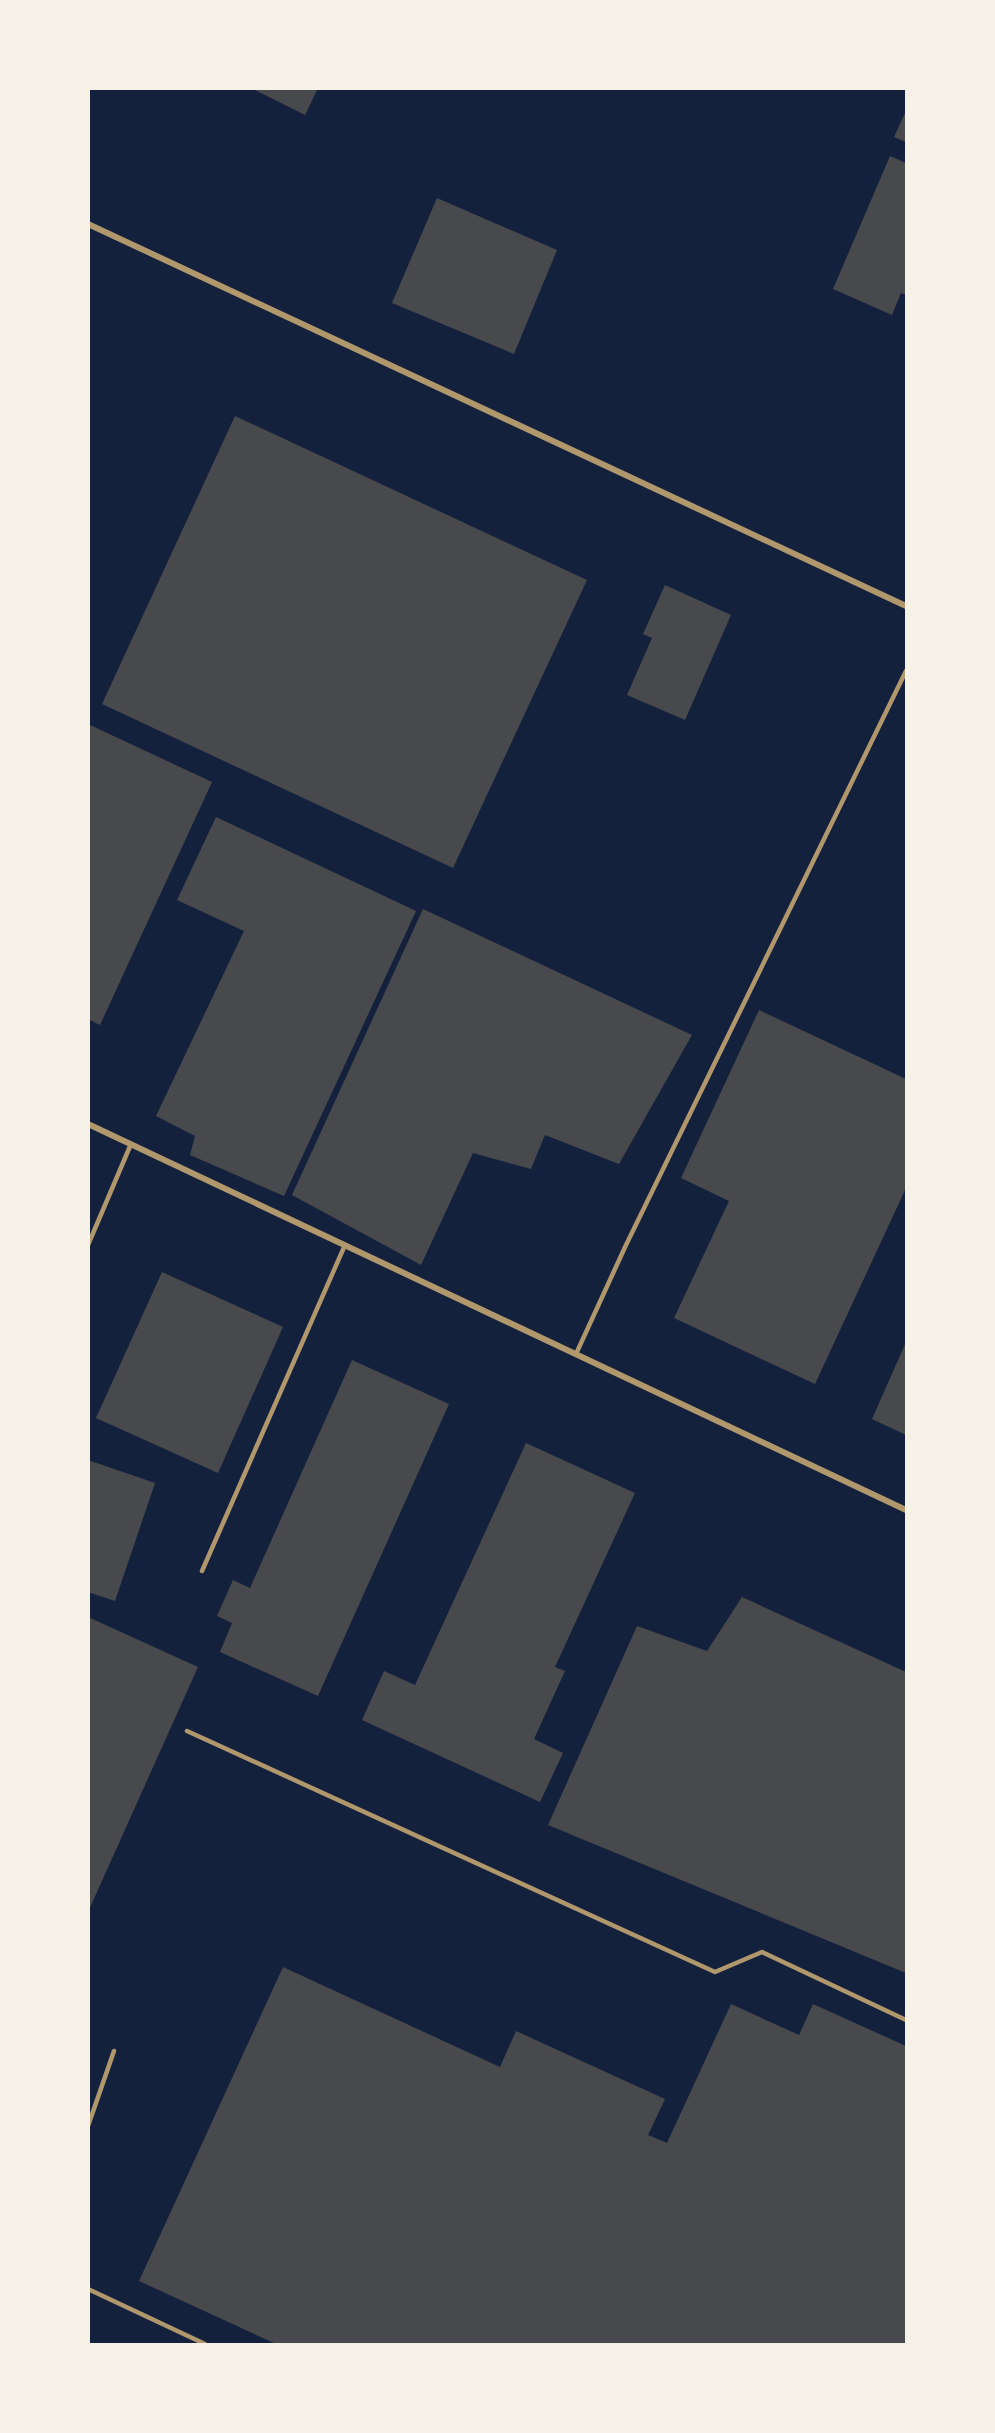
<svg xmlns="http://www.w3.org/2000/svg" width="995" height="2433" viewBox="0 0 995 2433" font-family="'Work Sans',sans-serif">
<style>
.building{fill:#48494c}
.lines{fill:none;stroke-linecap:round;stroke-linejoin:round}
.service{stroke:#b1986c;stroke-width:4.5}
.minor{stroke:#b1986c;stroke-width:6}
</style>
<rect width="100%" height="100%" fill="#14213d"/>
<!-- building -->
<g class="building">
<path d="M251,88h67l-13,27z"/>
<path d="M906,111v31l-12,-5z"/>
<path d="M890,156l16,7v132l-5,-2 -9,22 -59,-26z"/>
<path d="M437,198l120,52 -43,104 -122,-51z"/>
<path d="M235,416l352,164 -134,288 -351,-164z"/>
<path d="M665,585l66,30 -46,105 -58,-25 25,-57 -9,-4z"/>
<path d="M88,724l124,58 -112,243 -12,-6z"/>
<path d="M216,817l200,94 -132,285 -94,-41 5,-19 -39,-20 88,-185 -67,-31z"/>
<path d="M423,909l269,126 -73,129 -74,-29 -14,34 -58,-16 -52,112 -129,-70z"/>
<path d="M759,1010l147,69v109l-91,196 -141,-66 55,-117 -48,-23z"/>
<path d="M162,1272l121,55 -65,146 -122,-55z"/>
<path d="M906,1342v93l-34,-16z"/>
<path d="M352,1360l97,44 -131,292 -98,-44 12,-29 -15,-7 16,-36 17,8z"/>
<path d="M526,1443l109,50 -80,174 10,4 -31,68 29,14 -23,49 -178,-82 22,-49 31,14z"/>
<path d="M88,1460l67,23 -40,118 -27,-9z"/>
<path d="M742,1597l164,75v301l-358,-148 89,-199 70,25z"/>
<path d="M88,1617l110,50 -110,245z"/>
<path d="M283,1967l217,100 16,-36 149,68 -17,36 19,8 64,-139 68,31 14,-31 93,42v298h-630l-137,-63z"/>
</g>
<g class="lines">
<!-- service -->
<g class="service">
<path d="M88,1245l43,-101"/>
<path d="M576,1354l50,-109 280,-574"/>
<path d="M202,1571l143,-326"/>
<path d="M187,1731l528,241 47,-20 144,68"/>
<path d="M88,2126l26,-75"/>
<path d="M88,2289l117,55"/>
</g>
<!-- minor -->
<g class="minor">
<path d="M88,224l818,382"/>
<path d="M88,1124l818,386"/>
</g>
</g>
<!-- border -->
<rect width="995" height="2433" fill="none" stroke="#f6f1e7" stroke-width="180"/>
</svg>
